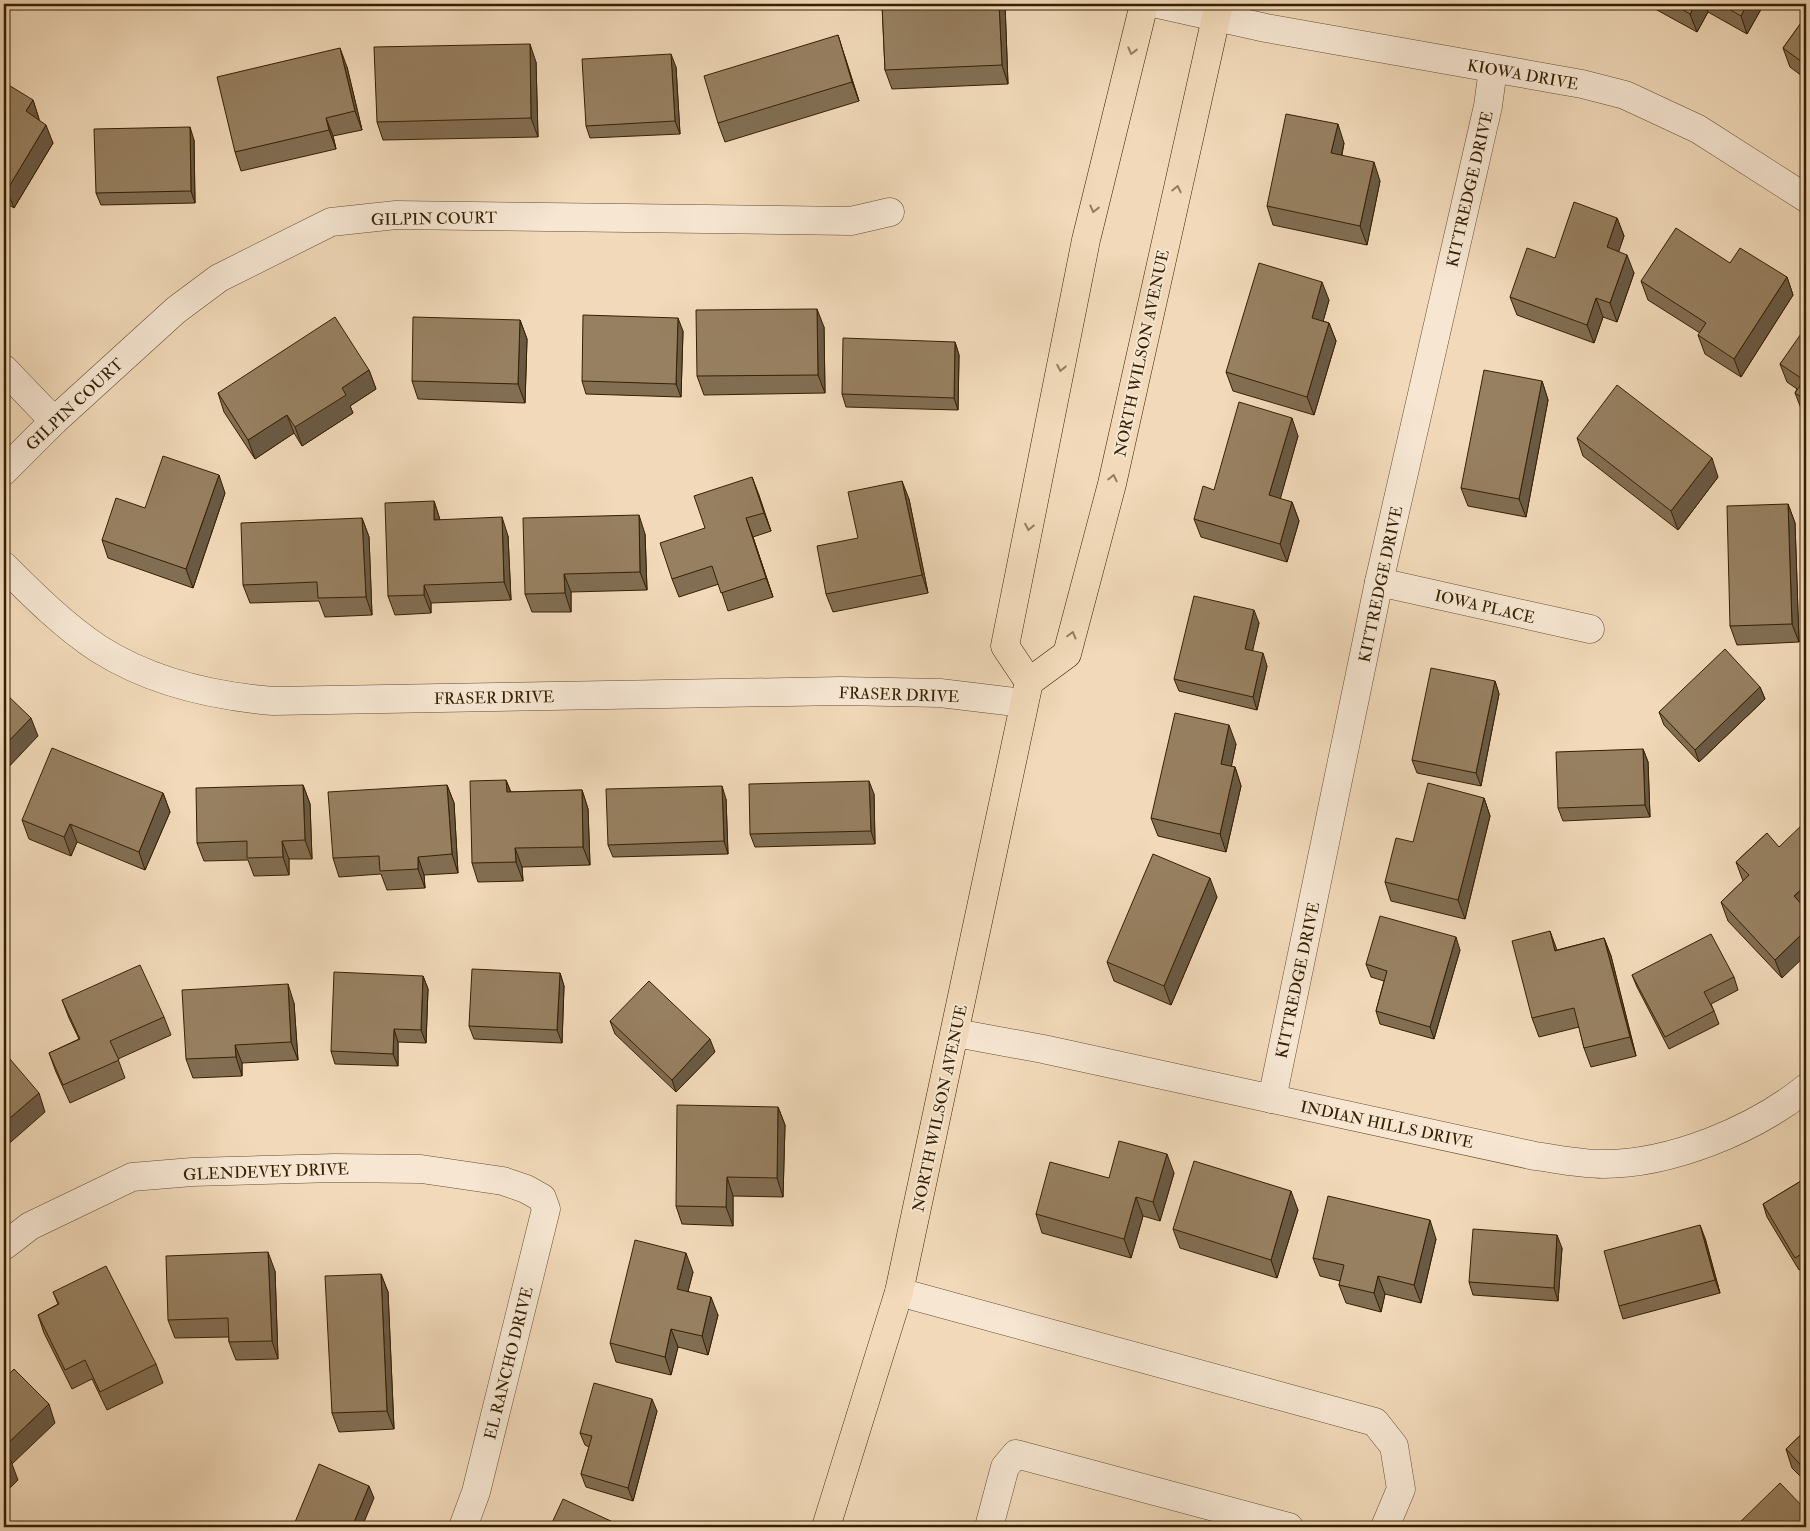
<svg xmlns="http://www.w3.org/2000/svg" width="1810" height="1531" viewBox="0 0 1810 1531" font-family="'IM FELL Double Pica',serif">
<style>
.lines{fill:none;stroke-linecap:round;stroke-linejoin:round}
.minor-casing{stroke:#654e30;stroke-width:29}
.major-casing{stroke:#362002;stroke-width:29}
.minor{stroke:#f6e6d2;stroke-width:28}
.major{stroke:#f1d9b9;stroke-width:28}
.wall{fill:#826e53;stroke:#362002}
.shaded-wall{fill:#6a5a44;stroke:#362002}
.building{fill:#978061;stroke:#362002}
.oneway{stroke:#947c5e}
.labels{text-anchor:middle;stroke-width:4;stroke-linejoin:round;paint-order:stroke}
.street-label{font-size:16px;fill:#362002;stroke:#f6e6d2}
</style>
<rect width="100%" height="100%" fill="#f1d9b9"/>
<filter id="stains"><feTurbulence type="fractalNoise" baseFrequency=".004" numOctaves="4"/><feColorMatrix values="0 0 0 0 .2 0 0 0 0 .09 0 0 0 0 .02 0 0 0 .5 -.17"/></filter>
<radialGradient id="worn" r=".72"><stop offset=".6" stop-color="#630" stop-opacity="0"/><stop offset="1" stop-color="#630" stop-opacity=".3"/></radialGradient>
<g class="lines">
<!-- minor casing -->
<g class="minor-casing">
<g id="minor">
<path d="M1158,4l108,24 316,56 43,11 73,34 108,69"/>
<path d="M4,369l50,52"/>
<path d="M4,471l50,-50 122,-111 43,-32 112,-56 65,-7 455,6 39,-9"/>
<path d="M4,566c29,29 60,60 95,83 52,33 114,47 174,52l568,-10 99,2 84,10"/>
<path d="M1379,582l211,47"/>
<path d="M956,1033l87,16 492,107c22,3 45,8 68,8 68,0 151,-34 203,-76"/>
<path d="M1272,1099l107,-517 109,-476 5,-37"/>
<path d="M4,1246l26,-20 102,-49 60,-5 143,-4 86,1 82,12 23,8 16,9 4,11 -70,283 -13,35"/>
<path d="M899,1292l476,130 19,24 7,43 -16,38"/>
<path d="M989,1527l16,-60 11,-13 273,73"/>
</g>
</g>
<!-- major casing -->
<g class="major-casing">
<g id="major">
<path d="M1029,682l-24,-36 81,-406 58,-236"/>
<path d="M826,1527l73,-235 130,-610 38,-28 45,-170 107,-480"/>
</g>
</g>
<!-- minor -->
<use href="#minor" class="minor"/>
<!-- major -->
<use href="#major" class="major"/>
</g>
<!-- wall -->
<g class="wall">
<path d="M882,4h123l3,80 -116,5 -7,-19z"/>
<path d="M1646,4h118l-17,30 -39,-22 -11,20z"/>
<path d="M1806,16v63l-16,-12 -7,-19z"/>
<path d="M844,54l15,47 -134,41 -7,-19z"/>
<path d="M536,62l2,75 -155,3 -6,-18z"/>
<path d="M347,67l15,63 -29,6 3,13 -95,22 -6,-19z"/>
<path d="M676,67l4,67 -90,4 -4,-12z"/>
<path d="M4,90l29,10 6,19v1l14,23 -39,65 -10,-6z"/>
<path d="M194,140l1,63 -94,2 -5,-12z"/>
<path d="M1344,143l-2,12 38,26 -13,64 -94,-20 -6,-19z"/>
<path d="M1617,218l7,18 -6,16 16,21 -17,49 -14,-5 -9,26 -77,-28 -7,-18 45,-39z"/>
<path d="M1730,263l57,14 6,18 -52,82 -36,-23 -7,-19 2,-2 -52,-33 -7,-19z"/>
<path d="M1329,300l-6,21 6,2 7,18 -22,74 -81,-24 -7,-19z"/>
<path d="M520,320l7,19 -2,64 -107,-4 -6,-18z"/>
<path d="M824,327l1,66 -121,2 -7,-19z"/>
<path d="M1806,329v85l-4,-3 -7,-18 2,-4 -10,-7 -7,-18z"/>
<path d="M683,331l-2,66 -95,-3 -4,-13z"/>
<path d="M955,342l4,13 -1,55 -112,-3 -4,-13z"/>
<path d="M369,370l7,19 -26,17 3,7 -51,33 -8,-13 -39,26 -31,-47 -6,-19z"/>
<path d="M1542,381l6,19 -22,117 -58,-11 -7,-18z"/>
<path d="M1298,436l-18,63 12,3 7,19 -12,41 -86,-25 -7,-18 20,-29z"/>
<path d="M1577,438l141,39 -40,53 -95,-74z"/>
<path d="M752,477l19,54 -18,6 20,60 -45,14 -9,-27 -40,13 -7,-18 33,-51z"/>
<path d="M225,493l-32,95 -85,-30 -6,-18 43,-32z"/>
<path d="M909,499l19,94 -95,19 -7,-18 32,-56z"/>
<path d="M434,501l6,19 68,16 3,64 -80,3v10l-36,2 -7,-19z"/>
<path d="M1788,504l7,19 4,119 -62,3 -7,-19z"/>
<path d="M362,518l7,19 3,78 -47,2 -6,-16 -69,2 -7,-18z"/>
<path d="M645,534l2,56 -76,2v20h-39l-7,-18z"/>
<path d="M1259,623l-7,28 15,15 -10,44 -78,-19 -5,-12z"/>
<path d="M1495,681l4,13 -18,92 -64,-13 -5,-13z"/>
<path d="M1760,687l5,12 -66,63 -35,-37 -5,-13z"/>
<path d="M1236,744l-5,22 4,1 6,19 -15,66 -68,-16 -7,-18z"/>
<path d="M1643,749l5,13 2,55 -87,4 -5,-13z"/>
<path d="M506,780l5,12 71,-2 6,19 2,56 -68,2 1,14 -45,1 -6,-19z"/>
<path d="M303,785l7,19 2,55h-23v16l-35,1 -6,-16 -44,1 -7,-18z"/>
<path d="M447,785l7,18 4,70 -34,2 1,13 -38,2 -6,-16 -42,3 -6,-19z"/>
<path d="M163,793l7,19 -25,58 -68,-28 -6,14 -42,-17 -7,-19z"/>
<path d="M874,794l1,50 -120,3 -5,-13z"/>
<path d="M1484,798l6,18 -25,103 -74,-18 -6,-19 28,-40z"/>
<path d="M726,799l2,55 -115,3 -5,-12z"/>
<path d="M1767,833l15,145 -54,-57 -7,-19 22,-21 -7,-19z"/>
<path d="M1217,897l-46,108 -57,-24 -7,-19z"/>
<path d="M1604,938l7,18 25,100 -45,11 -7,-19 -5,-21 -40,10 -7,-19 25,-68z"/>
<path d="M1460,950l-26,89 -54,-15 -4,-13 8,-30 -13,-4 -5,-13z"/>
<path d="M560,973l4,13 -2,57 -88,-4 -5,-13z"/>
<path d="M1632,975l102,2 4,13 -27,14 3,7 5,13 -50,25 -32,-62z"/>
<path d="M423,976l5,13 -2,54 -28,-1v24l-63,-2 -4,-13z"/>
<path d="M62,1000l102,17 7,18 -53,24 7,19 -55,25 -14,-31 -7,-19 30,-14 -10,-21z"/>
<path d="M294,1003l4,57 -56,3v13l-49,2 -7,-19z"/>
<path d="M610,1021l105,31 -39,40 -61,-58z"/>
<path d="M778,1107l7,18 -2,72 -50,-1v30l-51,-2 -6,-18z"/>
<path d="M1174,1173l-14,48 -17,-5 -12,42 -89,-25 -6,-19 73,-36z"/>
<path d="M1806,1178v88l-7,4 -32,-53 -4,-13z"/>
<path d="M1298,1210l-21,68 -97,-30 -7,-19z"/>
<path d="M1705,1238l15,55 -97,26 -4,-13z"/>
<path d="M1436,1239l-15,64 -36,-9 -4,18 -35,-9 -7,-18 1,-4 -20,-5 -7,-18z"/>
<path d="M1562,1248l-4,53 -85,-6 -4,-13z"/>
<path d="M275,1271l3,88 -42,1 -7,-18v-5l-54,1 -7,-18z"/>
<path d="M693,1272l-5,19 30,24 -10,40 -30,-8 -7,28 -55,-13 -6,-19z"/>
<path d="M381,1274l7,18 6,137 -55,3 -7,-19z"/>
<path d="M53,1292l103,72 7,19 -56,27 -15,-31 -20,10 -28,-56 -6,-18 20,-11z"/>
<path d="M657,1411l-24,90 -47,-14 -5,-13 8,-27 -4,-2 -5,-12z"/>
<path d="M1806,1430v52l-14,-14 -6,-19z"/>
</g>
<!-- shaded-wall -->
<g class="shaded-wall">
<path d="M999,4h6l3,80 -6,-19z"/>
<path d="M1696,4h9l3,8 -11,20 -7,-18z"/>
<path d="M1747,4h17l-17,30 -6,-18z"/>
<path d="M838,35l6,19 15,47 -7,-19z"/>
<path d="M530,44l6,18 2,75 -7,-19z"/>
<path d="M340,48l7,19 15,63 -7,-19z"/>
<path d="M671,54l5,13 4,67 -5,-13z"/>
<path d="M33,100l6,19 -6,11 -7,-19z"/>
<path d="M326,118l7,18 3,13 -7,-19z"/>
<path d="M1338,124l6,19 -6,29 -7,-19z"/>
<path d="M46,125l7,18 -39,65 -7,-18z"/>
<path d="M190,127l4,13 1,63 -4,-12z"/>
<path d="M1374,162l6,19 -13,64 -7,-19z"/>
<path d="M1617,218l7,18 -10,30 -7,-19z"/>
<path d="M1627,255l7,18 -17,49 -7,-19z"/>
<path d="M1787,277l6,18 -52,82 -7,-18z"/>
<path d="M1322,282l7,18 -10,36 -7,-18z"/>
<path d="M1596,298l7,19 -9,26 -7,-18z"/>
<path d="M817,309l7,18 1,66 -7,-18z"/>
<path d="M678,318l5,13 -2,66 -5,-13z"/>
<path d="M520,320l7,19 -2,64 -7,-19z"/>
<path d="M1329,323l7,18 -22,74 -7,-18z"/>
<path d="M955,342l4,13 -1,55 -4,-12z"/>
<path d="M369,370l7,19 -26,17 3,7 -51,33 -7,-19 47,-39z"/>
<path d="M1542,381l6,19 -22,117 -7,-18z"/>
<path d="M287,415l7,18 -39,26 -7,-19z"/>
<path d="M1292,418l6,18 -22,78 -7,-19z"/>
<path d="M1712,458l6,19 -40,53 -7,-19z"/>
<path d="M219,475l6,18 -32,95 -7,-19z"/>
<path d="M752,477l7,18 12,36 -7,-18z"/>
<path d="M902,481l7,18 19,94 -6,-18z"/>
<path d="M434,501l6,19h-6z"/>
<path d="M1292,502l7,19 -12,41 -7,-18z"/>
<path d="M1788,504l7,19 4,119 -7,-18z"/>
<path d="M639,515l6,19 2,56 -7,-18z"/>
<path d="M502,517l6,19 3,64 -7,-18z"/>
<path d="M362,518l7,19 3,78 -6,-18z"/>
<path d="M746,518l7,19 20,60 -7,-19z"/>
<path d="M564,574l7,18v20l-6,-19z"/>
<path d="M424,585l7,18v10l-7,-18z"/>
<path d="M1254,610l5,13 -9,39 -5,-13z"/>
<path d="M1263,653l4,13 -10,44 -4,-13z"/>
<path d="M1495,681l4,13 -18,92 -5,-13z"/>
<path d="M1760,687l5,12 -66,63 -4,-12z"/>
<path d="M31,718l7,18 -34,36v-26z"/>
<path d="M1229,725l7,19 -8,39 -7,-19z"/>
<path d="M1643,749l5,13 2,55 -5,-12z"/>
<path d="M1235,767l6,19 -15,66 -6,-18z"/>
<path d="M506,780l7,19 -6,-7z"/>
<path d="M869,781l5,13 1,50 -4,-13z"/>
<path d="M303,785l7,19 2,55 -7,-19z"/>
<path d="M447,785l7,18 4,70 -6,-19z"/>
<path d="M722,786l4,13 2,55 -4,-13z"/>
<path d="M582,790l6,19 2,56 -7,-18z"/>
<path d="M163,793l7,19 -25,58 -6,-18z"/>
<path d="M1484,798l6,18 -25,103 -7,-19z"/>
<path d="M70,824l7,18 -6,14 -7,-19z"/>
<path d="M282,841l7,18v16l-6,-18z"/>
<path d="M515,848l7,19 1,14 -7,-19z"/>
<path d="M418,857l6,18 1,13 -7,-19z"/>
<path d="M1210,878l7,19 -46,108 -7,-19z"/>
<path d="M1806,885v25l-12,-14z"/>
<path d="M1806,930v25l-24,23 -7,-18z"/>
<path d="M1550,931l7,19 -2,1z"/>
<path d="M1456,937l4,13 -26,89 -4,-12z"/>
<path d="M1604,938l7,18 25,100 -6,-19z"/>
<path d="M560,973l4,13 -2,57 -5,-13z"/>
<path d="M423,976l5,13 -2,54 -5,-13z"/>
<path d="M288,984l6,19 4,57 -7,-18z"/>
<path d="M394,1029l4,13v24l-5,-12z"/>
<path d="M710,1039l5,13 -39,40 -4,-12z"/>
<path d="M235,1045l7,18v13l-6,-19z"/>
<path d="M39,1093l6,19 -41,36v-25z"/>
<path d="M778,1107l7,18 -2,72 -6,-19z"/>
<path d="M1167,1154l7,19 -14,48 -7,-19z"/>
<path d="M727,1177l6,19v30l-7,-19z"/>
<path d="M1291,1191l7,19 -21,68 -6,-18z"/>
<path d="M1136,1197l7,19 -12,42 -7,-19z"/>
<path d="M1430,1220l6,19 -15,64 -7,-18z"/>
<path d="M1700,1225l5,13 15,55 -5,-13z"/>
<path d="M1557,1235l5,13 -4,53 -4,-13z"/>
<path d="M268,1252l7,19 3,88 -6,-18z"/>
<path d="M686,1253l7,19 -9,35 -7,-18z"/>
<path d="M381,1274l7,18 6,137 -7,-18z"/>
<path d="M1378,1276l7,18 -4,18 -7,-19z"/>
<path d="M711,1297l7,18 -10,40 -6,-19z"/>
<path d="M671,1329l7,18 -7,28 -6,-18z"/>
<path d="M652,1399l5,12 -24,90 -5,-13z"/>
<path d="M49,1404l6,19 -43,41 6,16 -14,14v-47z"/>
<path d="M369,1486l5,12 -12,29h-10z"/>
</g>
<!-- building -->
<g class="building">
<path d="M882,4h117l3,61 -117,5z"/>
<path d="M1673,4h23l-6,10z"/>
<path d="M1720,4h27l-6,12z"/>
<path d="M1806,16v49l-23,-17z"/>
<path d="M838,35l14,47 -134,41 -14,-47z"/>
<path d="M530,44l1,74 -154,4 -3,-75z"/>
<path d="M340,48l15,63 -29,7 3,12 -94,22 -18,-75z"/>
<path d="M671,54l4,67 -89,5 -4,-67z"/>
<path d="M7,84l26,16 -7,11 20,14 -39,65 -3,-2v-98z"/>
<path d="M1286,114l52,10 -7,29 43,9 -14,64 -93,-20z"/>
<path d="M190,127l1,64 -95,2 -2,-64z"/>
<path d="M1574,202l43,16 -10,29 20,8 -17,48 -14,-5 -9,27 -77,-28 17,-49 28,10z"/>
<path d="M1676,228l54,35 10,-15 47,29 -53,82 -36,-24 8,-12 -65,-42z"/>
<path d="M1259,263l63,19 -10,36 17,5 -22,74 -81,-25z"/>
<path d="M817,309l1,66 -121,1 -1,-66z"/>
<path d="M583,315l95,3 -2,66 -94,-3z"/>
<path d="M335,317l34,53 -27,18 4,7 -51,32 -8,-12 -39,25 -30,-47z"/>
<path d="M413,317l107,3 -2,64 -106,-3z"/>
<path d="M1805,328l1,1v71l-11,-7 9,-13 -24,-16z"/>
<path d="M843,338l112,4 -1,56 -112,-4z"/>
<path d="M1484,370l58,11 -23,118 -58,-11z"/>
<path d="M1617,385l95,73 -41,53 -94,-73z"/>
<path d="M1239,402l53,16 -23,77 23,7 -12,42 -86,-25 9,-33 11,4z"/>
<path d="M163,456l56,19 -33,94 -84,-29 14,-42 29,10z"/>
<path d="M752,477l12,36 -18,5 20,60 -45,15 -9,-27 -40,13 -12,-36 45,-15 -11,-32z"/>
<path d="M902,481l20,94 -96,19 -9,-48 41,-8 -10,-46z"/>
<path d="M434,501v19l68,-3 2,65 -80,3v10l-36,1 -3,-93z"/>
<path d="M1788,504l4,120 -62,2 -3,-120z"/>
<path d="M639,515l1,57 -76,2 1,19 -40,1 -2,-76z"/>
<path d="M362,518l4,79 -48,1 -1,-16 -74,3 -2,-62z"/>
<path d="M1194,596l60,14 -9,39 18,4 -10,44 -79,-18z"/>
<path d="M1725,649l35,38 -65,63 -36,-38z"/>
<path d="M1431,668l64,13 -19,92 -64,-13z"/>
<path d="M4,692l27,26 -27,28z"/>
<path d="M1175,713l54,12 -8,39 14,3 -15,67 -69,-16z"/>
<path d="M52,748l111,45 -24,59 -69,-28 -6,13 -42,-17z"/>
<path d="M1643,749l2,56 -87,3 -2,-56z"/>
<path d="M506,780l1,12 75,-2 1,57 -68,1 1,14 -44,1 -2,-82z"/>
<path d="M869,781l2,50 -121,3 -1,-50z"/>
<path d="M1428,783l56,15 -26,102 -73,-18 11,-44 17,4z"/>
<path d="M303,785l2,55 -23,1 1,16 -36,1v-17l-50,2 -1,-55z"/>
<path d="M447,785l5,69 -34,3v12l-38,2 -1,-15 -46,2 -5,-66z"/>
<path d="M722,786l2,55 -116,4 -2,-56z"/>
<path d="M1806,821v64l-12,11 12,13v21l-31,30 -54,-58 28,-27 -13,-13 31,-29 12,14z"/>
<path d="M1153,854l57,24 -46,108 -57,-24z"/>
<path d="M1380,916l76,21 -26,90 -54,-16 11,-40 -21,-7z"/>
<path d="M1550,931l5,20 49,-13 26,99 -46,11 -10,-40 -42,10 -20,-77z"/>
<path d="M1711,934l23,43 -30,15 10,19 -49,26 -33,-62z"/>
<path d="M140,965l24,52 -54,24 9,19 -56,25 -14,-32 31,-14 -18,-39z"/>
<path d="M472,969l88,4 -3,57 -88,-4z"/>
<path d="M334,972l89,4 -2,54 -27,-1 -1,25 -62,-3z"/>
<path d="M649,981l61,58 -38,41 -62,-59z"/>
<path d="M288,984l3,58 -56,3 1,12 -50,2 -4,-69z"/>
<path d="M4,1052l35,41 -35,30z"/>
<path d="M677,1105l101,2 -1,71 -50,-1 -1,30 -50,-1z"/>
<path d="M1119,1141l48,13 -14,48 -17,-5 -12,42 -88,-25 14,-52 59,16z"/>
<path d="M1194,1161l97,30 -20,69 -98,-31z"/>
<path d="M1806,1178v73l-11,7 -32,-54z"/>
<path d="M1328,1196l102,24 -16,65 -36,-9 -4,17 -35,-8 5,-20 -31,-7z"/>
<path d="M1700,1225l15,55 -96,26 -15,-55z"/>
<path d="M1473,1229l84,6 -3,53 -85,-6z"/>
<path d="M635,1240l51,13 -9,36 34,8 -9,39 -31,-7 -6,28 -55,-14z"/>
<path d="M268,1252l4,89 -43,1 -1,-24 -60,2 -2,-64z"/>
<path d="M106,1266l50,98 -56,28 -15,-32 -20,10 -27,-55 21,-11 -6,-12z"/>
<path d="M381,1274l6,137 -55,2 -7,-137z"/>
<path d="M14,1369l35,35 -45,43v-68z"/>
<path d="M594,1383l58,16 -24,89 -47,-14 11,-38 -12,-3z"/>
<path d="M1806,1430v41l-20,-22z"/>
<path d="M4,1453l8,9 -8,8z"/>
<path d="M319,1464l50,22 -17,41h-59z"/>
<path d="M1780,1483l26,27v17h-71z"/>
<path d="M563,1499l50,23 -3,5h-60z"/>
</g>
<!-- one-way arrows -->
<defs><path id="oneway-chevron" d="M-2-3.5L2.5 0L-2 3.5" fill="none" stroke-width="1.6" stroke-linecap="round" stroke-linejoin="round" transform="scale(1.25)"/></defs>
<g class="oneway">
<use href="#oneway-chevron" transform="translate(1132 51) rotate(104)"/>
<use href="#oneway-chevron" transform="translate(1177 189) rotate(-78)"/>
<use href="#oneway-chevron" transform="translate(1094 209) rotate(104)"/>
<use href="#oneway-chevron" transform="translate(1061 368) rotate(101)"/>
<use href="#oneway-chevron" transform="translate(1113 478) rotate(-77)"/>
<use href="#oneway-chevron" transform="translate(1029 527) rotate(101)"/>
<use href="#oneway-chevron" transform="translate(1072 635) rotate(-75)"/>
</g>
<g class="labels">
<!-- street labels -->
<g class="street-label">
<text transform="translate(1523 74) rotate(10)" y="6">KIOWA DRIVE</text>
<text transform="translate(1469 189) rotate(-77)" y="6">KITTREDGE DRIVE</text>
<text transform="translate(434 218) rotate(-1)" y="6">GILPIN COURT</text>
<text transform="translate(1141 353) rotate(-78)" y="6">NORTH WILSON AVENUE</text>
<text transform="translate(74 404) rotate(-43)" y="6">GILPIN COURT</text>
<text transform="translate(1380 584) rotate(-78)" y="6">KITTREDGE DRIVE</text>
<text transform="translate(1485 606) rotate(13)" y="6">IOWA PLACE</text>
<text transform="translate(899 694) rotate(2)" y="6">FRASER DRIVE</text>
<text transform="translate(494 697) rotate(-1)" y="6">FRASER DRIVE</text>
<text transform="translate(1297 980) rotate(-78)" y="6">KITTREDGE DRIVE</text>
<text transform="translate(939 1108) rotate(-78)" y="6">NORTH WILSON AVENUE</text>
<text transform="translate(1387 1124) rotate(12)" y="6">INDIAN HILLS DRIVE</text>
<text transform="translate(266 1171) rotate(-2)" y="6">GLENDEVEY DRIVE</text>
<text transform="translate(508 1363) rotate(-76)" y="6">EL RANCHO DRIVE</text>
</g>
</g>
<!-- margin -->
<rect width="1810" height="1531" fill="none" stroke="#f1d9b9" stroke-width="20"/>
<rect x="5" y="5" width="1800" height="1521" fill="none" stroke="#362002" stroke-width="2.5"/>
<rect x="10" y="10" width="1790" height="1511" fill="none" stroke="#362002"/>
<rect width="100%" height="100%" filter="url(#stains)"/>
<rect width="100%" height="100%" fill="url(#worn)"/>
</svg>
